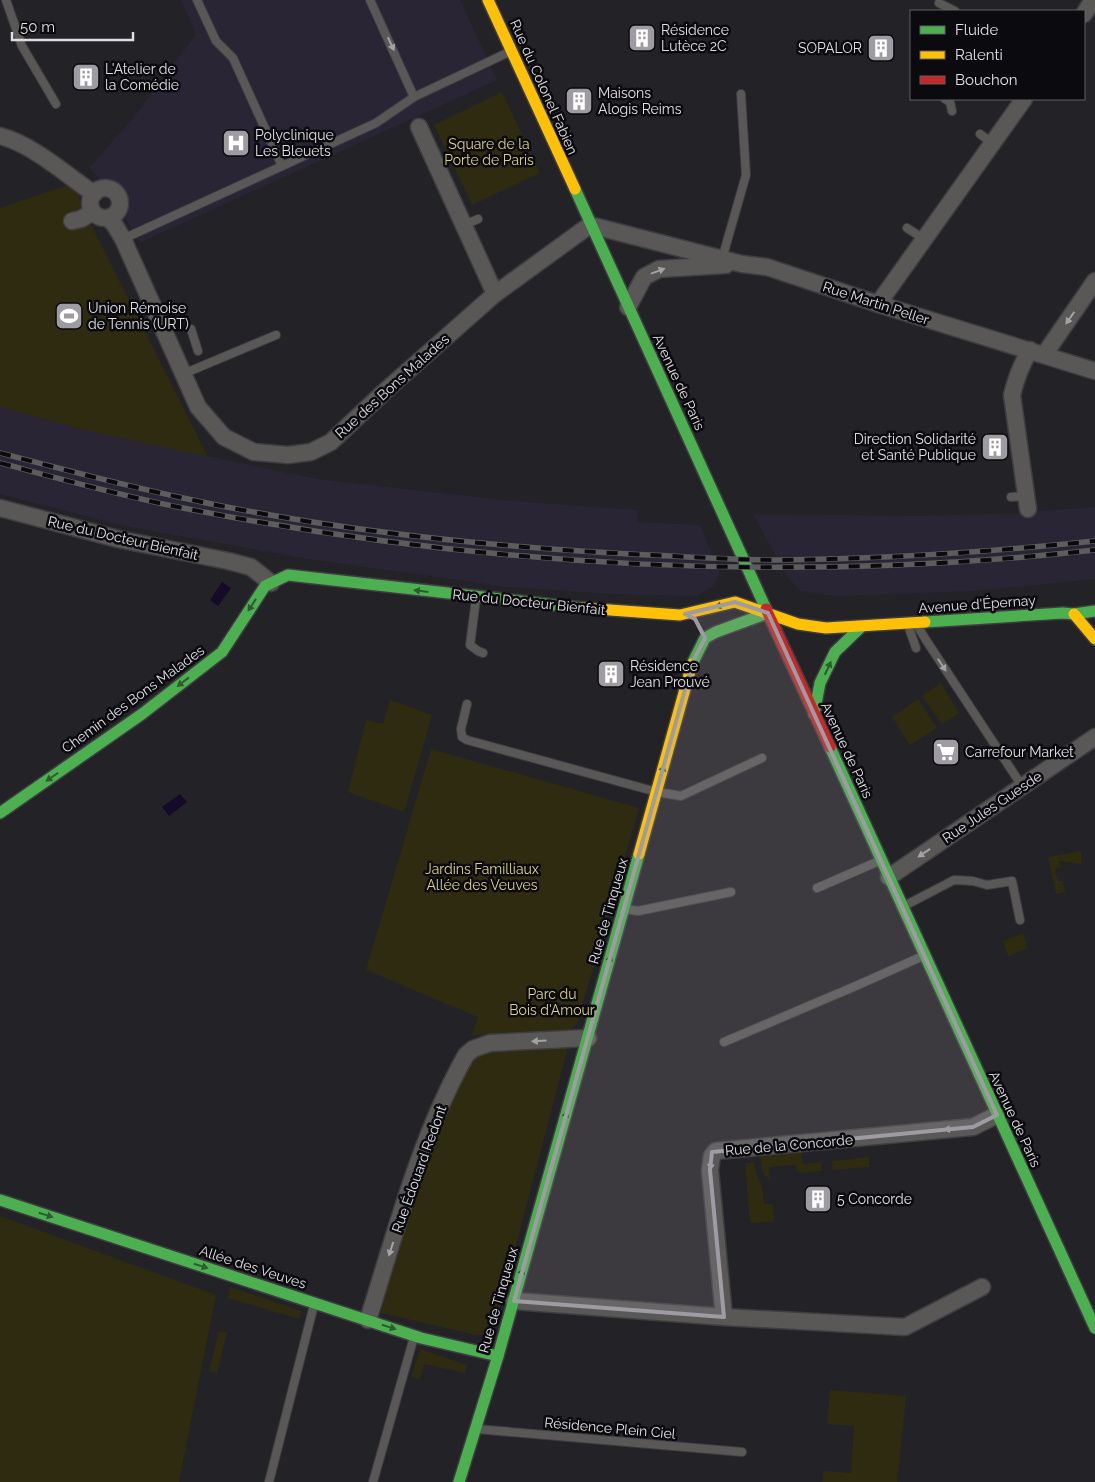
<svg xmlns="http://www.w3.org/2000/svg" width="1095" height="1482" viewBox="0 0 1095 1482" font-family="Raleway,sans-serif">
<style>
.built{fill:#2a2534}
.green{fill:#2f2b11}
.water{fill:#150a27}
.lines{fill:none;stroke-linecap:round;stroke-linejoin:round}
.lane-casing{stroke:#3e3d41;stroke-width:10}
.street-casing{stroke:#3e3d41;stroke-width:19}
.fast-casing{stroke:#3e3d41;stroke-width:14}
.slow-casing{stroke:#3e3d41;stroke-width:14}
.jam-casing{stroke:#3e3d41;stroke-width:14}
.lane{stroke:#595857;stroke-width:8}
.street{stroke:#595857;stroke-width:16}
.fast{stroke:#4caf50;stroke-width:11}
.slow{stroke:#ffc107;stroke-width:11}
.jam{stroke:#c62828;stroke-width:11}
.rail-casing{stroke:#5d5d5e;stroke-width:5.5}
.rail{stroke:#0b0a0e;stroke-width:4;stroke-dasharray:11;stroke-linecap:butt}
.oneway{fill:#a3a2a5}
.oneway2{fill:#2c5c2f}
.marked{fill:#9e9ca2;fill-opacity:0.2;stroke:#9e9ca2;stroke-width:4;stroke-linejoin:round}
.labels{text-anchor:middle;stroke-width:5;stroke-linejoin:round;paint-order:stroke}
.poi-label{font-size:14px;fill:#e0dee4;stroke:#0b0a0e;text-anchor:start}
.street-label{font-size:14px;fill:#e0dee4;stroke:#0b0a0e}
.park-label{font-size:14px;fill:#dbd089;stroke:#0b0a0e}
</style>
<rect width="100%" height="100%" fill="#232227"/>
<!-- built -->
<g class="built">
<path d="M181,0h279l37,80 -358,163 -22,-42 -10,-15 -18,-18 45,-51 62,-83z"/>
<path d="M0,407l80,22 237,50 194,22 126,9v12l63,3 20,48 -7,13 -16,10 -83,-2 -106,-7 -199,-28 -185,-33 -124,-32z"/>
<path d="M1095,507v72l-120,12 -138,5 -37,-5 -13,-15 -34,-62 167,2 98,-3z"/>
</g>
<!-- green -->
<g class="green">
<path d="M502,92l38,81 -68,32 -38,-80z"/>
<path d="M68,185l10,9 6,17 124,246 -128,-28 -80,-22v-199z"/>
<path d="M941,683l18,30 -17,11 -20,-28z"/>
<path d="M918,699l19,29 -27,17 -18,-28z"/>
<path d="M390,700l42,15 -28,97 -56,-20 18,-72 17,4z"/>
<path d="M431,749l208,59 -62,216 -9,7 -96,4 6,-18 -112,-47z"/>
<path d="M1081,851v13l-22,-3 2,6 -4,1 -2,5 4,8h4l2,11 -9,2 -8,-37z"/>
<path d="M1023,933l4,15 -19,8 -5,-15z"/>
<path d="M568,1047l-74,282 -6,5 -12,1 -95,-22 23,-98 62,-154 11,-7 21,-5z"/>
<path d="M801,1150l1,14 19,-2 1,9 -25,2 -1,-8 -27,2 1,12c-10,-4 -9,-15 -10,-26z"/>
<path d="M869,1157v10l-36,3 -1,-9z"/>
<path d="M754,1162l3,15 5,9 2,18h9l1,18 -24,1 -5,-60z"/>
<path d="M0,1216l216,79 -37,187h-179z"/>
<path d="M230,1287l71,24 -2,8 -71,-21z"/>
<path d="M219,1331l8,1 -10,41 -8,-2z"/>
<path d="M420,1349l47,16 -2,8 -41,-9 -4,15 -9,-2z"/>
<path d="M830,1390l76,6 -9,86h-75l1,-11 28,2 3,-47 -27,-2z"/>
</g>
<!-- water -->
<g class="water">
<path d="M222,582l9,6 -13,18 -8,-6z"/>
<path d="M180,794l7,8 -18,14 -7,-9z"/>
</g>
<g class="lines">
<!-- lane casing -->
<g class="lane-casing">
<g id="lane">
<path d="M6,0l16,46 34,58"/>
<path d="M197,0l19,41 17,17 49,108"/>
<path d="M370,0l44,97"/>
<path d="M939,3l16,8"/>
<path d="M945,99l5,3 2,9"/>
<path d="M980,134l12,9"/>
<path d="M464,225l14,-6"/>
<path d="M907,228l17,11"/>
<path d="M123,239l253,-116 38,-26 95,-45"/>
<path d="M722,259l24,-84 -5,-81"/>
<path d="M191,329l7,22"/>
<path d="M183,374l93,-39"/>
<path d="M1011,497l15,-1"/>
<path d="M476,599l-6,46 8,6 5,2"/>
<path d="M908,625l8,23"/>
<path d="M917,625l9,15 96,146"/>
<path d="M467,704l-6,25 1,8 5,3 190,52 24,4 81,-38"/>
<path d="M817,888l62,-27"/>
<path d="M906,905l48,-25 19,1 14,4 25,-4 8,39"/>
<path d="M626,909l12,2 93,-19"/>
<path d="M724,1042l134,-57 65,-29"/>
<path d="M477,1429l265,23"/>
<path d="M269,1482l45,-177"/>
<path d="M373,1482l41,-145"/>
</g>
</g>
<!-- street casing -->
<g class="street-casing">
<g id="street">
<path d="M1084,14l9,-14"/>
<path d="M419,127l76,167"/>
<path d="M0,136c32,8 67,39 94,58"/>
<circle cx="105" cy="203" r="15"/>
<path d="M108,218l6,6 9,15 75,168 26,30 30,15 34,3 23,-3 20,-10 53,-50 111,-98 95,-69 152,39 25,3 111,37 217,67"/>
<path d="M72,221l9,-2 12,-7"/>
<path d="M878,304l146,-205"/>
<path d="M628,307l16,-30 15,-8 67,-4"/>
<path d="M1044,355l51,-74"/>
<path d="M0,508l118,31 110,22 23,6 20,16"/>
<path d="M1028,509l-16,-114c4,-17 9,-30 18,-45"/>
<path d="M889,877l206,-140"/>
<path d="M514,1301l210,16 181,10 77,-40"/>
<path d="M724,1317l-14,-147 2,-14 4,-5 257,-24 24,-12"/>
<path d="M368,1320c28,-89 52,-183 98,-265l7,-6 17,-6 98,-5"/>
</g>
</g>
<!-- fast casing -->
<g class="fast-casing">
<g id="fast">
<path d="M575,189l191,420"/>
<path d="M925,622l138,-9 11,1 21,-3"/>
<path d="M692,664l13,-26 11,-6 52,-19"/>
<path d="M814,714l6,-31 15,-31 26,-25"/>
<path d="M830,747l265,581"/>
<path d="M0,813l142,-99 80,-62 43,-66 23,-11 294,33"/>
<path d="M0,1200l421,138 77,18"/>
<path d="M459,1482l39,-126 141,-502"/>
</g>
</g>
<!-- slow casing -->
<g class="slow-casing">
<g id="slow">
<path d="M488,0l87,189"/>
<path d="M582,608l98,7 55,-13 63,22 28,4 99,-6"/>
<path d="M1074,614l21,25"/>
<path d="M639,854l53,-190"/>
</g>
</g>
<!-- jam casing -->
<g class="jam-casing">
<path id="jam" d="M766,609l64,138"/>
</g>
<!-- lane -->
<use href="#lane" class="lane"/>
<!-- street -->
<use href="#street" class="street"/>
<!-- fast -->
<use href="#fast" class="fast"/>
<!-- slow -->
<use href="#slow" class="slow"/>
<!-- jam -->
<use href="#jam" class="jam"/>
<!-- rail casing -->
<g class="rail-casing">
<g id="rail">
<path d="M0,453c61,16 122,32 183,45 147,32 297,48 446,56 50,2 100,6 150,6 106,-1 211,-8 316,-19"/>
<path d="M0,463c61,16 122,33 183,45 300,59 609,76 912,42"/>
</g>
</g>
<!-- rail -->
<use href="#rail" class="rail"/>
</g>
<!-- one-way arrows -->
<defs><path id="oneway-solid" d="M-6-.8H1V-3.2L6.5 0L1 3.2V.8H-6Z" transform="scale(1.25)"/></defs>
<g class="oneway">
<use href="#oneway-solid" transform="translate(391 44) rotate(65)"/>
<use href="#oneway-solid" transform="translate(658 271) rotate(-20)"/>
<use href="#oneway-solid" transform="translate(1070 318) rotate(125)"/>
<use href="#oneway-solid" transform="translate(942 665) rotate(57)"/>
<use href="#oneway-solid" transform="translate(924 853) rotate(146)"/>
<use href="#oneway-solid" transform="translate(539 1041) rotate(177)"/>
<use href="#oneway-solid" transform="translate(951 1129) rotate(174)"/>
<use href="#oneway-solid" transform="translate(711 1163) rotate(97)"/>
<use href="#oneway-solid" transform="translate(391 1249) rotate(108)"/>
</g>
<g class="oneway2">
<use href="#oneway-solid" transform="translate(421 591) rotate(-173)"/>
<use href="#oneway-solid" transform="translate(252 605) rotate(123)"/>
<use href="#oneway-solid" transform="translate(722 605) rotate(166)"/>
<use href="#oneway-solid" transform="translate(828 668) rotate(-65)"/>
<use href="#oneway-solid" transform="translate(183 682) rotate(142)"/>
<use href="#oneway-solid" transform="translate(662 772) rotate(-74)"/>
<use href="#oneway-solid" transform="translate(52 777) rotate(145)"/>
<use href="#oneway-solid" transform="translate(609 962) rotate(-74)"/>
<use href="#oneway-solid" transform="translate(565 1118) rotate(-74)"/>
<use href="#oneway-solid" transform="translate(46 1215) rotate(18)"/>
<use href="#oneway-solid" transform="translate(201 1266) rotate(18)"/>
<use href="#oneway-solid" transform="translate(521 1275) rotate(-74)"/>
<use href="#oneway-solid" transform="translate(389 1327) rotate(18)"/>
</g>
<!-- marked area -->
<path class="marked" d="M735,602l33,11 229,502 -24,12 -261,25 -2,18 14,147 -210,-16 179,-640 12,-23 -10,-19 -10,-5z"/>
<!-- icons -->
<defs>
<g id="building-square" transform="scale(1.4375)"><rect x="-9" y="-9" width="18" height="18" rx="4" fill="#9e9ca2" stroke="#0b0a0e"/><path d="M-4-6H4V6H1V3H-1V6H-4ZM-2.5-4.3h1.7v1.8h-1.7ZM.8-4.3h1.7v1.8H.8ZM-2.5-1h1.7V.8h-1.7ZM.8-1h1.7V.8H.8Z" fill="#fff"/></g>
<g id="hospital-square" transform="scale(1.4375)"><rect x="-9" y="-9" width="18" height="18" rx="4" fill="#9e9ca2" stroke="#0b0a0e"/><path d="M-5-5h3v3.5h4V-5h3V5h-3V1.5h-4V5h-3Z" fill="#fff"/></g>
<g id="stadium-square" transform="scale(1.4375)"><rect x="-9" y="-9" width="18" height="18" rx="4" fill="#9e9ca2" stroke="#0b0a0e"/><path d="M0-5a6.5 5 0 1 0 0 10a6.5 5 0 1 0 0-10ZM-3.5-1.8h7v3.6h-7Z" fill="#fff"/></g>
<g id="supermarket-square" transform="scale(1.4375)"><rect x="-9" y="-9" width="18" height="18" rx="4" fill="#9e9ca2" stroke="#0b0a0e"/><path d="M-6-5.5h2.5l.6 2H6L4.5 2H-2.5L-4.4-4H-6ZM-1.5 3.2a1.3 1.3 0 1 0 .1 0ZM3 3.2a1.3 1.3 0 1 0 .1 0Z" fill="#fff"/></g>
</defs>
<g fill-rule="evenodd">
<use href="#building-square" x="642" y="38"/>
<use href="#building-square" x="881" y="48"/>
<use href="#building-square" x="86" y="77"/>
<use href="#building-square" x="579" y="101"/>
<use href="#hospital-square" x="236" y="143"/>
<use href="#stadium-square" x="69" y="316"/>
<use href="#building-square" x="995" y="447"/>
<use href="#building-square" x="611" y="674"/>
<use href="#supermarket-square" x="946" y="752"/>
<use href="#building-square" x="818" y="1199"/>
</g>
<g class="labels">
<!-- poi labels -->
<g class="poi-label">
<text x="661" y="35">Résidence<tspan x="661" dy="16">Lutèce 2C</tspan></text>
<text x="862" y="53" text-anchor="end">SOPALOR</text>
<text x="105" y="74">L'Atelier de<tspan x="105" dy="16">la Comédie</tspan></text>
<text x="598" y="98">Maisons<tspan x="598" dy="16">Alogis Reims</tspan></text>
<text x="255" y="140">Polyclinique<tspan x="255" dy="16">Les Bleuets</tspan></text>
<text x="88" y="313">Union Rémoise<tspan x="88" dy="16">de Tennis (URT)</tspan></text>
<text x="976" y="444" text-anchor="end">Direction Solidarité<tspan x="976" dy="16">et Santé Publique</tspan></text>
<text x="630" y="671">Résidence<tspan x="630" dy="16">Jean Prouvé</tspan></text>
<text x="965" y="757">Carrefour Market</text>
<text x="837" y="1204">5 Concorde</text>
</g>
<!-- street labels -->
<g class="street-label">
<text transform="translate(544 87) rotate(66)" y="5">Rue du Colonel Fabien</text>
<text transform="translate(876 303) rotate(18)" y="5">Rue Martin Peller</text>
<text transform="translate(679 382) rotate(65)" y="5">Avenue de Paris</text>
<text transform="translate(392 386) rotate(-42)" y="5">Rue des Bons Malades</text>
<text transform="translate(123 538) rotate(13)" y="5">Rue du Docteur Bienfait</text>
<text transform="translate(529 602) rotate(6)" y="5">Rue du Docteur Bienfait</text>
<text transform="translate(977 604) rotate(-4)" y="5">Avenue d'Épernay</text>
<text transform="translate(133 699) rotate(-36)" y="5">Chemin des Bons Malades</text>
<text transform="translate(847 750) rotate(65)" y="5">Avenue de Paris</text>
<text transform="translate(992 807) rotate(-34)" y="5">Rue Jules Guesde</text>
<text transform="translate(608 911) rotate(-74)" y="5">Rue de Tinqueux</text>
<text transform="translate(1015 1119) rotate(65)" y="5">Avenue de Paris</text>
<text transform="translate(789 1145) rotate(-5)" y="5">Rue de la Concorde</text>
<text transform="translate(419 1169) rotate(-70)" y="5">Rue Édouard Redont</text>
<text transform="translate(253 1267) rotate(18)" y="5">Allée des Veuves</text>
<text transform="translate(498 1300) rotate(-74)" y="5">Rue de Tinqueux</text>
<text transform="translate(610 1428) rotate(5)" y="5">Résidence Plein Ciel</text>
</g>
<!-- park labels -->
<g class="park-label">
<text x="489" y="149">Square de la<tspan x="489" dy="16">Porte de Paris</tspan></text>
<text x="482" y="874">Jardins Familliaux<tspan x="482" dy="16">Allée des Veuves</tspan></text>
<text x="552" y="999">Parc du<tspan x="552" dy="16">Bois d'Amour</tspan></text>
</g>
</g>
<!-- legend -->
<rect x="910" y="10" width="175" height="90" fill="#0b0a0e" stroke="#605f64"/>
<rect x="920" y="26" width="25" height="8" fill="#4caf50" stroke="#605f64"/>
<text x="955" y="35" font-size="15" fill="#e0dee4">Fluide</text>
<rect x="920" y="51" width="25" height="8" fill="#ffc107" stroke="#605f64"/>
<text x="955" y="60" font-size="15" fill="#e0dee4">Ralenti</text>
<rect x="920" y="76" width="25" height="8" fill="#c62828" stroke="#605f64"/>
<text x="955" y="85" font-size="15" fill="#e0dee4">Bouchon</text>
<!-- scale -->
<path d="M12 32v8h121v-8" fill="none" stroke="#e0dee4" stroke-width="2.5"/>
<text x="20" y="32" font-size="15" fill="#e0dee4" stroke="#0b0a0e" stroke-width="4" paint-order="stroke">50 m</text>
</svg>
